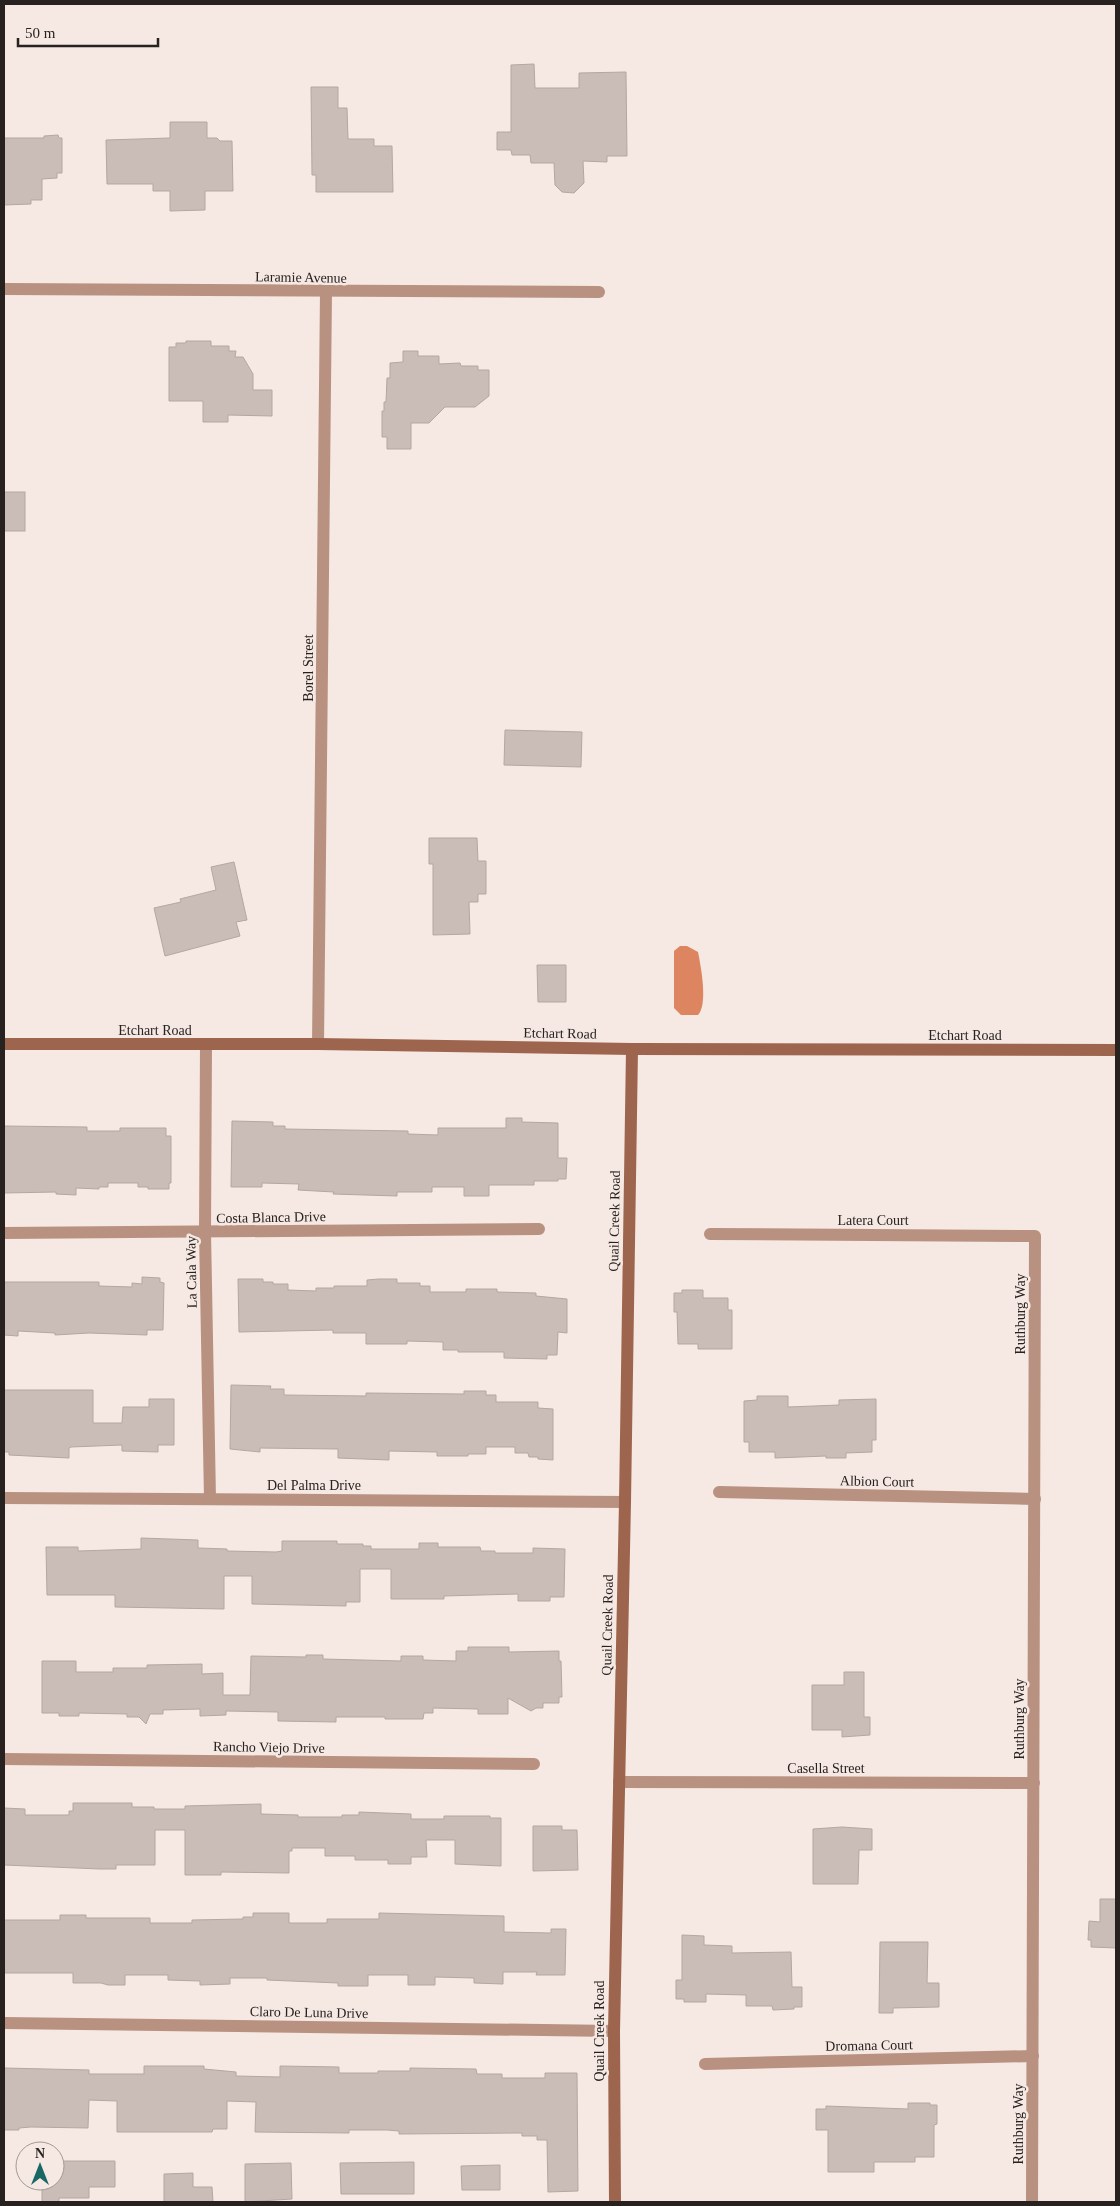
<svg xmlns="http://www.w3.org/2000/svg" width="1120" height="2206" viewBox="0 0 1120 2206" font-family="'Times New Roman',serif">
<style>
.water{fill:#dc8560}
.building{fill:#cabdb7;stroke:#b4a6a1}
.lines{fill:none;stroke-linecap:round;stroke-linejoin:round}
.street{stroke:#b99181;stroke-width:12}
.secondary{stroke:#9d654d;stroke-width:12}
.labels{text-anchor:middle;stroke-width:5;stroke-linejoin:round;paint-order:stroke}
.street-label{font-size:14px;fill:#272220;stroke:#f6e8e2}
</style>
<rect width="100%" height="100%" fill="#f6e8e2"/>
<!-- water -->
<path class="water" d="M680,946h7l11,6c3,15 10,52 0,63h-17l-7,-7v-57z"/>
<!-- building -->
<g class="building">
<path d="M534,64l1,24h44v-15l47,-1 1,84h-20v6l-24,-1 1,22 -10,10 -12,-1 -7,-7 -1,-22h-23l-1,-8h-18l-1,-5h-14v-18h14v-67z"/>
<path d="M311,87h27v21h9l1,31h26v7h18l1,46h-77v-17h-4z"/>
<path d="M170,122h37v16h10l3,3h12l1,50h-28v19l-35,1v-20h-17v-7h-46l-1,-44 64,-2z"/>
<path d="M58,135l1,3h3v35h-5v5l-15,1v21h-11v4l-27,1v-67h40v-2z"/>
<path d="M186,341h25v5h18v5h7l-1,6h8l10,17v16h19v26l-44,-1v7h-25v-21h-34v-54h7v-4h10z"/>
<path d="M403,351h15v5h21v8l21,-1 1,3h17v4h11v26l-14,11h-30l-16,16h-18v26h-24v-12h-5v-26h2v-9h2l1,-24h3v-15l13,-1z"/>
<rect x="4" y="492" width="21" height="39"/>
<path d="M505,730l77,2 -1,35 -77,-2z"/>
<path d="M429,838h48l1,23h8v33h-8v8h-9l1,32 -37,1v-71h-4z"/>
<path d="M234,862l13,58 -11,2 4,14 -75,20 -11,-48 27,-6 -1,-3 36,-9 -5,-23z"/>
<path d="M537,965h29v37h-28z"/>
<path d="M506,1118h16v4l36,1v35h9l-1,21h-8v2h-24v4h-45v11h-25v-9h-32v5h-35v4l-64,-2 1,-2 -36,-2 1,-6 -37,-1v4h-31l1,-66 41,1v4h12v3l123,2v3l30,1v-7h68z"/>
<path d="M4,1126l83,1v4h33v-3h46v8h5v47h-2v6h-21v-2h-10v-4h-30v4h-9v2l-23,-1v7l-20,-1v-2l-52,1z"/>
<path d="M142,1277l18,1v4l4,1 -1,47h-16v5l-58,-2 -34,2v-2l-37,-2v5l-14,-1v-53h95v4l33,1v-4l10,1z"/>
<path d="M238,1279h25v3h10v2h15v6l28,1v-3h18v-2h33v-6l12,-1h18v4h23v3h10v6h36v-3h31v3l39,1v3l31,3v34l-9,-1 -1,23h-10v4l-43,-1v-6h-46v-2h-15v-8l-36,-1v3h-41v-11h-33v-3l-94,2z"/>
<path d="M682,1290h21v8h25v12h4v39h-34v-5h-20l-1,-32h-3v-19h8z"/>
<path d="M231,1385l40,1 -1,3h14v6l82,1v-3l98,1v-3h22v4h10v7h42v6l15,1v51l-15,-1v-2h-9l-1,-4h-13v-6h-29v7h-18v2h-31v-4l-48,-1v9l-51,-2v-9l-78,-1v4l-30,-3z"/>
<path d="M4,1390h89v33h29l1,-16h26v-8h25v46h-16v7l-36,-1v-6l-51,2 -2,1v10l-60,-3v-3h-5z"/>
<path d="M757,1396h31v11l51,-2v-5l37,-1v41h-4v12l-26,1v5h-20v-2l-51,2v-6h-26v-10h-5v-41l13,-1z"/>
<path d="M141,1538l57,2v8l29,1v2l49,1 6,-1v-10h55v3h26v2h8v3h48v-6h19v4h42l1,4h14v2h38v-5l32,1 -1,48h-14v4h-32v-7l-74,2v3h-53v-30h-31v33h-14v4l-94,-2v-28h-28v33l-109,-2v-12h-68l-1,-48h32v4l63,-2z"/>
<path d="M468,1647h41v5l50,-1v10h2l1,36h-3v6h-16v5h-7l-5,3 -23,-13v16h-30v-5l-45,-1v5h-9l-1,6h-38v-2h-49v5l-58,-1v-9l-52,-1v4l-26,1v-7l-37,1v4h-13l-4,10 -7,-7h-12v-3l-48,-1v3h-20v-3h-17v-52h34v11h37v-4h34v-3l55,-1v10l21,-1v22h27l1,-39 55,1v-2h17v4l78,2v-5h22v4l33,1v-10h12z"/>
<path d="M844,1672h20v45h6v18l-28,2v-7h-30v-45h32z"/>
<path d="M73,1803h59v4h22v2h31v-3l76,-2v10l37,1v2h44v-2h17v-3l52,2v5h33v-3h46v2h11v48l-46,-2v-24h-29l1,17h-16v7h-23v-4h-33v-4h-30v-8h-33v3h-3v22l-68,-1v3h-36v-45h-30v35h-39v4h-16l-96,-4v-57l21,1v6h44v-4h4z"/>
<path d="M533,1826h29v4h15l1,40 -45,1z"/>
<path d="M842,1827l30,2v21h-13l-1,34h-45v-55z"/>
<path d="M1100,1899h16v49l-25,-1v-7h-3l1,-19 11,1z"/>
<path d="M253,1913h36v10h38v-4h52v-6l125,3v16l47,1v-4h15l-1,46h-29l1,-3h-34v12l-29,-1v-5l-39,-1v8h-27v-10h-40v11h-30v-3l-71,-3v-2h-37v6l-30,1v-4l-32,-1v-5h-43v10h-17l-7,-2h-28v-10h-69v-53h56v-5h26v3h64v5h42v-3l51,-1v-2h10z"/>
<path d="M682,1935l22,1v9l28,1v7l59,-1 1,35h10v20h-8v2l-21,1 -1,-4h-26v-11l-40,-1v8h-22v-3h-8v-19h6z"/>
<path d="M880,1942h48l-1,41h12v24l-46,1v5h-14z"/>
<path d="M144,2066h60v3l32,3v4l44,1v-11l59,1v6h39v-2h32v-3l66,1 1,5h25v4h43v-5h32l1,118 -30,1 -1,-52h-10v-4h-15v-3l-123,1v-3l-12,-1h-38v3l-94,-1 1,-30 -29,-1v28h-14l-1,3h-95v-31l-28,-1 -1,28 -57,-1 -12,1v2h-15v-62l85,2v4h55z"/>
<path d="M908,2103h22v2h7v19l-3,1v32h-19v5h-41v10h-46v-42h-12v-21h10v-3l82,3z"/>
<path d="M55,2161h60v26h-26v11h-30v4h-17v-21h13z"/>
<path d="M414,2162v32h-73l-1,-31z"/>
<path d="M291,2163l1,36 -47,3v-38z"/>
<path d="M500,2165v25h-38l-1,-24z"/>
<path d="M193,2173v14h19l1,15h-49v-28z"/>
</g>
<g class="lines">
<!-- street -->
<g class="street">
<path d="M4,289l595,3"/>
<path d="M318,1044l8,-752"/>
<path d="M206,1046l-1,186 5,267"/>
<path d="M4,1233l535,-4"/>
<path d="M710,1234l325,2 -3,966"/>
<path d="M719,1492l316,7"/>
<path d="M4,1498l621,4"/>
<path d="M4,1759l530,5"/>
<path d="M619,1782l415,1"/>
<path d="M4,2023l610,8"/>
<path d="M705,2064l328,-8"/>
</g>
<!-- secondary -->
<g class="secondary">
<path d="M4,1044h314l314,5 484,1"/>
<path d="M615,2202l-1,-171 11,-529 7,-453"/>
</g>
</g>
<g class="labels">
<!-- street labels -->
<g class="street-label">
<text transform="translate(301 277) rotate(1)" y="5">Laramie Avenue</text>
<text transform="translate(308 668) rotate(-90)" y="5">Borel Street</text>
<text x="155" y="1035">Etchart Road</text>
<text transform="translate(560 1033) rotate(1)" y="5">Etchart Road</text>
<text x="965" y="1040">Etchart Road</text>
<text transform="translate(271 1217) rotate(-1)" y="5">Costa Blanca Drive</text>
<text x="873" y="1225">Latera Court</text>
<text transform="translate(614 1221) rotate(-89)" y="5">Quail Creek Road</text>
<text transform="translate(191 1272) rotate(-91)" y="5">La Cala Way</text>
<text transform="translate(1020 1314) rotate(-90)" y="5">Ruthburg Way</text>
<text transform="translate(877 1481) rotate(1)" y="5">Albion Court</text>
<text x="314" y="1490">Del Palma Drive</text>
<text transform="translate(607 1625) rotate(-89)" y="5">Quail Creek Road</text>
<text transform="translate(1019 1719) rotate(-90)" y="5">Ruthburg Way</text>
<text transform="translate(269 1747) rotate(1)" y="5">Rancho Viejo Drive</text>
<text x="826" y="1773">Casella Street</text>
<text transform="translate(309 2012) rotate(1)" y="5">Claro De Luna Drive</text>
<text transform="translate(599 2031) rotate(-90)" y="5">Quail Creek Road</text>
<text transform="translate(869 2045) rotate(-1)" y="5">Dromana Court</text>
<text transform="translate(1018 2124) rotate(-90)" y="5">Ruthburg Way</text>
</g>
</g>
<!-- border -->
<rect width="1120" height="2206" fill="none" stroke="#272220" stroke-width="10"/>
<!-- north arrow -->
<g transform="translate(40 2166)"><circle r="24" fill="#f6e8e2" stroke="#a39994"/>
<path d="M0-4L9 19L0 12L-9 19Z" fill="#1a6866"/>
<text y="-8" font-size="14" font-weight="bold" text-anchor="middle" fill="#272220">N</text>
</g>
<!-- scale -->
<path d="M18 38v8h140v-8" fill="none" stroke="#272220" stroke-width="2.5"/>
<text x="25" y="38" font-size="15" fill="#272220" stroke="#f6e8e2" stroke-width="4" paint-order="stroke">50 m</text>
</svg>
